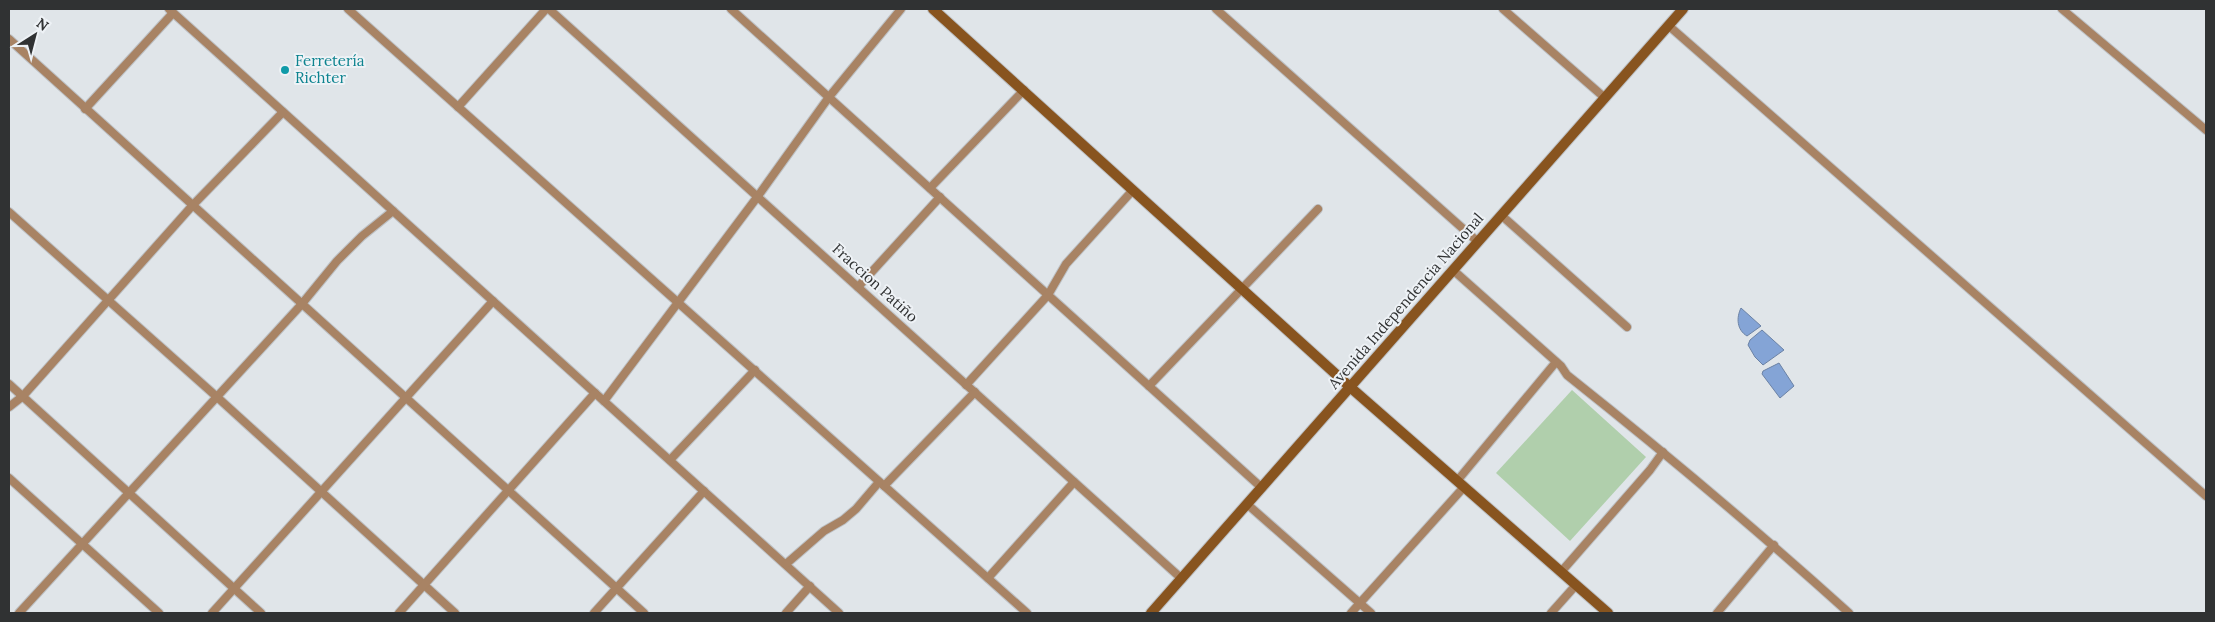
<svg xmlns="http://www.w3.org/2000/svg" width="2215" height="622" viewBox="0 0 2215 622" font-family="Lora,serif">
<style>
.green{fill:#b0cfac}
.water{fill:#84a4d6;stroke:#6b82a5}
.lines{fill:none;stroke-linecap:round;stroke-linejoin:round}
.street-casing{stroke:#bdc1c5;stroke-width:10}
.secondary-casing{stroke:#bdc1c5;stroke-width:12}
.street{stroke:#a88364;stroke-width:8}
.secondary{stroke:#88541f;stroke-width:10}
.culture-dot{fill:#0f9aa8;stroke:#eef2f6;stroke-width:2}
.labels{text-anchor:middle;stroke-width:4;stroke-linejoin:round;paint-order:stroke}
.culture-label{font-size:15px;fill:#0d838f;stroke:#eef2f6;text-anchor:start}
.street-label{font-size:15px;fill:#303233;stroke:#eef2f6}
</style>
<rect width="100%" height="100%" fill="#e0e5e9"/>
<!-- green -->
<path class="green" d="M1572,390l74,67 -76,84 -74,-68z"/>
<!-- water -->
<g class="water">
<path d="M1741,308l20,18 -14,10c-10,-6 -11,-18 -6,-28z"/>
<path d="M1762,330l22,20 -21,15 -8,-8 -7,-12 2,-5z"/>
<path d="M1779,363l15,23 -14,12 -18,-24 1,-3z"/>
</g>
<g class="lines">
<!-- street casing -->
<g class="street-casing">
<g id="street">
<path d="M169,9l670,604"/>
<path d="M348,9l679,604"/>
<path d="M549,9l633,570"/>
<path d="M731,9l531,479"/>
<path d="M1216,9l262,233"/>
<path d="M1503,9l102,89"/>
<path d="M2062,9l144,121"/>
<path d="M1669,26l537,470"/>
<path d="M9,39l635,574"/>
<path d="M458,107l88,-98"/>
<path d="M85,109l88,-96"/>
<path d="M930,188l94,-98"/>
<path d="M9,212l208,185 238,216"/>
<path d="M1501,215l126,112"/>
<path d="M1453,270l108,96 6,9c97,77 191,156 282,238"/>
<path d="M858,287l82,-90"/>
<path d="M9,384l252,229"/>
<path d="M966,385l82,-90 18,-31 67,-74"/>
<path d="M1149,386l169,-177"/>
<path d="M604,401l154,-205 71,-99 72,-88"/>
<path d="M9,407l14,-11 169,-190 91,-94"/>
<path d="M670,460l85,-90"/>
<path d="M9,478l150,135"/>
<path d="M1457,481l99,-119"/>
<path d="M884,486l91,-94"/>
<path d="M1247,504l124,109"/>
<path d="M786,564l38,-33 19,-11 13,-11 23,-27"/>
<path d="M1561,572l89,-102 13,-18"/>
<path d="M988,578l86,-96"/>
<path d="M19,613l282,-308 36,-44 25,-25 31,-25"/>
<path d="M212,613l281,-312"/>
<path d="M399,613l196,-220"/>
<path d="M594,613l110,-122"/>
<path d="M786,613l24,-27"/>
<path d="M1351,613l113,-126"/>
<path d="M1551,613l25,-28"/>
<path d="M1717,613l57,-68"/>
</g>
</g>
<!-- secondary casing -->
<g class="secondary-casing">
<g id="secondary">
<path d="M933,9l417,378 258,226"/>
<path d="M1151,613l532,-604"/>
</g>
</g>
<!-- street -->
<use href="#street" class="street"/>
<!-- secondary -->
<use href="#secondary" class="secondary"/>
</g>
<!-- markers -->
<circle class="culture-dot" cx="285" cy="70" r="5"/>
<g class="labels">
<!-- culture labels -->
<g class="culture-label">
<text x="295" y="66">Ferretería<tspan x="295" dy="17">Richter</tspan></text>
</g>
<!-- street labels -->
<g class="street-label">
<text transform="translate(875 283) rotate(42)" y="5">Fraccion Patiño</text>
<text transform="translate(1406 301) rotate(-49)" y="5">Avenida Independencia Nacional</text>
</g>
</g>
<!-- border -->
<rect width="2215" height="622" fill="none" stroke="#303233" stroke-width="20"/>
<!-- north arrow -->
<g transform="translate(35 35) rotate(36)" stroke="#eef2f6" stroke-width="4" paint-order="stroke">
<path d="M0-4L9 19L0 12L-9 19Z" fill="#303233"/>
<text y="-8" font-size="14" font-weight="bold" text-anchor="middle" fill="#303233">N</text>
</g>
</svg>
